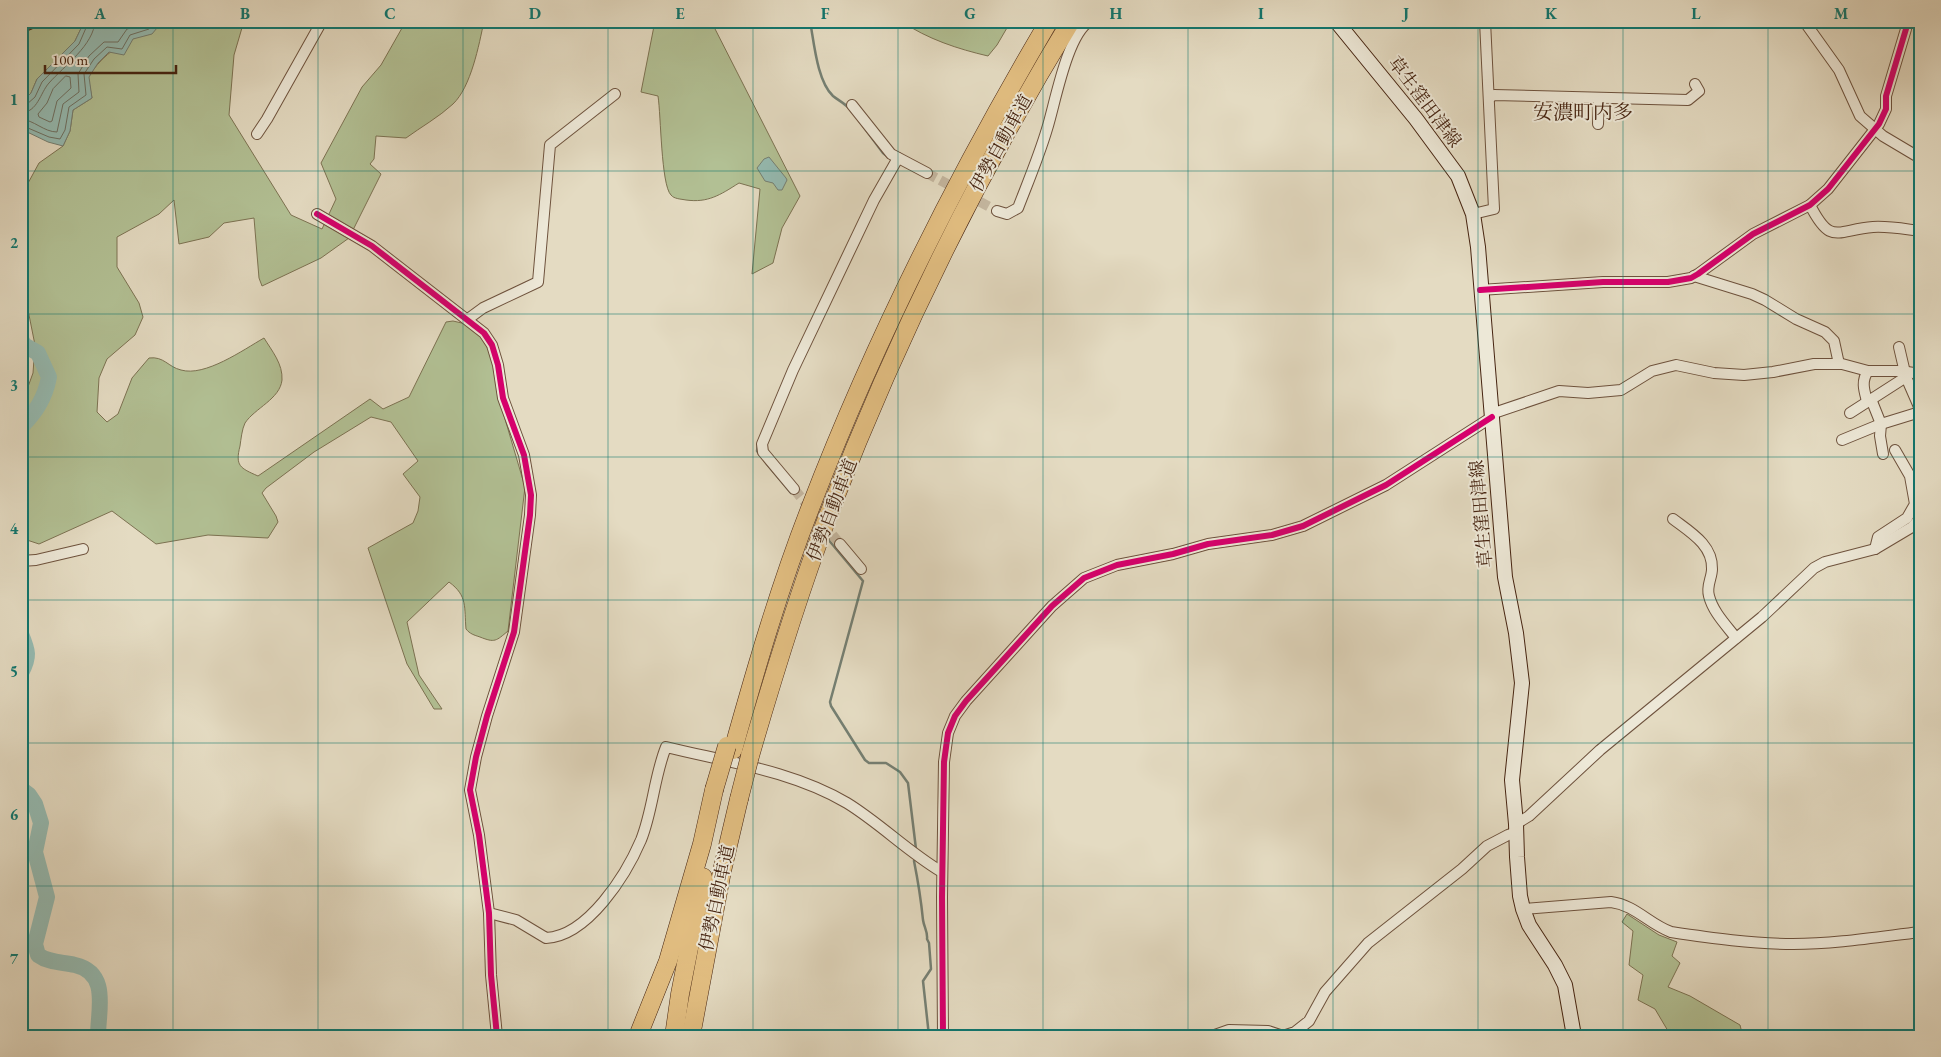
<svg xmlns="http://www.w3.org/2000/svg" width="1941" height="1057" viewBox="0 0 1941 1057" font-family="'EB Garamond','Noto Serif JP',serif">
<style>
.green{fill:#b2c094;stroke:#7c7252}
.water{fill:#95bbb2;stroke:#757f72}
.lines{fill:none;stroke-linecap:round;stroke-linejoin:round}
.shore{stroke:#6e7062;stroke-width:1}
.stream{stroke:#757f72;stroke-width:2.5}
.river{stroke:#95bbb2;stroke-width:16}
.street-tunnel{stroke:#c4b69f;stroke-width:10;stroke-dasharray:10 5;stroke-linecap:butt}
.street-casing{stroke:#6e523d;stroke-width:12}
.secondary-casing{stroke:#462411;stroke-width:16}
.highway-casing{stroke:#462411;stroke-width:19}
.street{stroke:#ede8d7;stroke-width:10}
.secondary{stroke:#ede8d7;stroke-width:14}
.highway{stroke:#e2be81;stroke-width:18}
.highway-bridge-casing{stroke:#462411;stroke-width:19;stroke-linecap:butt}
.highway-bridge{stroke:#e2be81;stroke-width:18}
.cycleway-casing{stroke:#ede8d7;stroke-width:9}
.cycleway{stroke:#d6006c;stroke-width:6}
.grid{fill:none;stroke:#0f766e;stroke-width:1;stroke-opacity:0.55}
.labels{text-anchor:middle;stroke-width:4;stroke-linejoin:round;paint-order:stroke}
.street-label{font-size:18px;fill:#462411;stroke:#ede8d7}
.quarter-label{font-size:20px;fill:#462411;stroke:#ede8d7}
.neatline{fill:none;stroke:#0f766e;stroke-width:2}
.grid-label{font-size:16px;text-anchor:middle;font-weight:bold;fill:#0f766e}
</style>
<rect width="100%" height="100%" fill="#e4dbc2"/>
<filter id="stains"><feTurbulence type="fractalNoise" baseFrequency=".004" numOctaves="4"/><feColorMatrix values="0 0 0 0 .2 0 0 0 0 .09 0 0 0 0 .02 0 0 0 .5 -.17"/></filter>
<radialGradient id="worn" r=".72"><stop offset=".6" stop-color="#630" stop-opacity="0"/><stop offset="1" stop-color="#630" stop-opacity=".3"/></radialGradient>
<!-- green -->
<g class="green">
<path d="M49,21h38l-3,1 -9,19 -38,38 -6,14 -10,10v-69z"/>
<path d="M158,21h86l-10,34 -5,60 62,100 31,14 14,-30 -15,-36 41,-76 19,-22 25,-44h78c-5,24 -13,66 -31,83 -14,13 -32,23 -47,34l-30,-2 -2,23 -4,5 11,10 -32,64 -28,20 -59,28 -3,-8 -5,-60 -30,5 -15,14 -30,7 -5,-44 -15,14 -42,23v30l22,36 4,14 -8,18 -28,24 -8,19 -2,34 10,10 11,-8 14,-36 17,-20c15,-2 19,9 32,12 24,7 62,-20 83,-32 8,13 19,26 18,42 -2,19 -27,28 -37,43 -3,6 -4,16 -5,23 -5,20 0,22 18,30l112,-77 13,10 26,-12 37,-75 7,-1 13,3 17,14 11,25 6,39 25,85 -17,144c-12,10 -13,12 -28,6 -6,-2 -10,-3 -14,-8 -2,-22 2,-33 -17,-47l-42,40 12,53 23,34h-8l-27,-45 -39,-116 45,-25 5,-12 2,-14 -17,-23 15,-13 -27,-39 -20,-5 -57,35 -48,36 -4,5 14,23 2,6 -10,16 -60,-3 -52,9 -44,-33 -73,33 -18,-6v-132l12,-33 2,-28 -14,-70v-55l6,-35 12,-22 24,-17 7,-15 3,-21 19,-12 -4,-21c12,-18 25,-29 44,-38 17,-7 16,0 29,-17z"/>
<path d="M655,21h56l89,175 -18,32 -9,35 -21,11 8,-85 -21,-6c-19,12 -31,20 -53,17 -5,-1 -12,-1 -15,-5 -10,-10 -10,-80 -13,-99l-17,-4z"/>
<path d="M901,21h110l-14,24 -9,11c-30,-7 -61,-17 -87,-35z"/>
<path d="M1627,914l32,21 18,7 -5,14 8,7 -12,24 22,9 50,29 2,8 5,3h-76l-16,-27 -17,-9 5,-25 -14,-10 4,-34 -11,-9z"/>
</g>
<!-- water -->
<g class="water">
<path d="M158,21l4,1 -10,12 -19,5 -9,16 -15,-3 -11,11 -9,14 3,21 -19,12 -3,21 -7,15 -15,-4 -27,-13v-26l10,-10 6,-14 38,-38 9,-19z"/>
<path d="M769,157l17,21 1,2 -5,10h-4l-5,-7 -8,-2 -8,-13 7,-9z"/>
</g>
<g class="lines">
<!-- shore -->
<g class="shore">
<path d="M66,76l4,1 1,11 -14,13 -5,20 -2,1 -11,-5 -1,-3 9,-11 6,-14z"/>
<path d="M21,106l5,-1 9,-8 7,-15 37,-38 10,-23"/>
<path d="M21,113c17,-1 19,-20 28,-30 15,-17 45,-38 46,-62"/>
<path d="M21,119c13,1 23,13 36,13l6,-28 16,-12 -1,-18 11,-18 15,-14h14l9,-13 18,-5 3,-3"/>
<path d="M21,125l28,12 11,2 5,-9 4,-23 17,-12 -2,-21 10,-15 13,-12 15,2 8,-14 19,-6 7,-8"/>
</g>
<!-- stream -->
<g class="stream">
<path d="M810,21c4,21 7,60 23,75 5,4 11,7 16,12"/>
<path d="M863,126l20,27 5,4"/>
<path d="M758,444l-1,7 3,4"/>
<path d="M766,463l25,30"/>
<path d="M827,538l36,43 -33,121 1,4 34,54 4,3h17l14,9 8,11 8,66"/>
<path d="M914,861c4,20 7,39 9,59 1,7 5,12 4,19l2,4 2,26 -8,12 6,55"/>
</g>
<!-- river -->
<g class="river">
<path d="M21,339l3,6 14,8 11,24c-4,21 -13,35 -28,50"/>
<path d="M21,634c7,17 9,22 0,39"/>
<path d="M21,789l8,6 6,9 6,19 -6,29 12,45 -12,47 3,11c11,8 24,7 37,10 35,8 23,45 23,71"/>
</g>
<!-- street-tunnel -->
<g class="street-tunnel">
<path d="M927,173l70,38"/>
<path d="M794,489l46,55"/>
</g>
<!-- street casing -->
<g class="street-casing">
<g id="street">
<path d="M1804,21l35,49 21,46 23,20 37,22"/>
<path d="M1489,98l5,-3 194,5 11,-9 -4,-7"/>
<path d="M852,105l39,49 36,19"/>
<path d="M1598,124l1,-26"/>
<path d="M257,134l10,-15 55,-98"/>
<path d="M1810,205c21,41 26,25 63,22 16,-1 31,2 47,4"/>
<path d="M997,211l10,3 11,-6c10,-26 21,-52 29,-79 8,-25 20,-95 43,-108"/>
<path d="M317,214l55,32 112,87 8,12 6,20 5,33 21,57 7,40 -1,20 -16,117 -27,84 -11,41 -6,33 9,45 10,78 2,62 6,61"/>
<path d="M1473,214l21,-5 -9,-188"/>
<path d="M1694,276l58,18 13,6 31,19 29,13 9,9 5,23"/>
<path d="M1480,290l123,-8h65l23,-4 7,-4 55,-40 57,-29 18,-16 51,-65 7,-15v-13l20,-67v-8"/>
<path d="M468,319l15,-11 55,-26 12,-137 65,-51"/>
<path d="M1899,347l7,30 14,32"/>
<path d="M1871,399l10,25 -1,12 3,18"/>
<path d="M1867,401c-3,-11 -6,-20 1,-30"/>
<path d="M1850,413l56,-36"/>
<path d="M1491,414l68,-23 29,2 33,-3 31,-19 24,-6 38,8 30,2 29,-3 41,-8h28l26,7h33l19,3"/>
<path d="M1842,440l39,-16 39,-12"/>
<path d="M794,489l-31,-37 -1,-8 31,-74 81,-170 24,-42"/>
<path d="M1673,519c17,13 40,26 39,50 0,9 -6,17 -3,27 4,16 17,29 27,42"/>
<path d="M840,544l21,25"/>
<path d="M1875,549l3,-12 29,-19 8,-14 -5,-28 -15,-26"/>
<path d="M21,561l15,-1 47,-11"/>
<path d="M1516,824l13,-8 71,-66 162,-133 52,-49 11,-6 50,-13 37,-22 8,-9"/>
<path d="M1523,909l88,-7c24,3 38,22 60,30 40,6 82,12 122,12 42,0 85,-7 127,-12"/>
<path d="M489,913l27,7 30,18c42,-2 80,-63 95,-98 12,-30 13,-63 25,-93 61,15 127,24 181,56 34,21 61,49 95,69"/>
<path d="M943,1036l-1,-139 2,-135 4,-29 7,-17 11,-15 86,-95 32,-28 33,-13 56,-11 35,-10 64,-9 31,-9 83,-41 106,-68"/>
<path d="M1212,1036l17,-6 39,1 15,5 12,-4 14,-11 16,-29 43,-49 94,-74 25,-23 21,-11 9,-3"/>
</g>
</g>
<!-- secondary casing -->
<g class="secondary-casing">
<g id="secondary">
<path d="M1336,21l80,98 42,57 15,38 5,33 27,330 11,56 6,50 -10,97 4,44 1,33 3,39 3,13 6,16 26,40 10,20 9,51"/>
<path d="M21,25l10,-4"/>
</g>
</g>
<!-- highway casing -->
<g class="highway-casing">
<g id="highway">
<path d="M733,750c23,-82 47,-165 78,-244 65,-169 146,-329 238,-485"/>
<path d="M750,756c23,-79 47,-158 76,-235 66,-173 148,-341 245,-500"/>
<path d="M638,1036l30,-75 34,-117 12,-54"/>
<path d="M674,1036l6,-42 23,-117"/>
<path d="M691,1036l31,-165 17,-72"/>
</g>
</g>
<!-- street -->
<use href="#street" class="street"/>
<!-- secondary -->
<use href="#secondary" class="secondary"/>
<!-- highway -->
<use href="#highway" class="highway"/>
<!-- highway-bridge casing -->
<g class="highway-bridge-casing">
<g id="highway-bridge">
<path d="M714,790l13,-44"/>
<path d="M739,799l11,-43"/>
</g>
</g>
<!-- highway-bridge -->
<use href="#highway-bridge" class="highway-bridge"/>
<!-- cycleway casing -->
<g class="cycleway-casing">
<g id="cycleway">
<path d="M317,214l55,32 112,87 8,12 6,20 5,33 21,57 7,40 -1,20 -16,117 -27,84 -11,41 -6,33 9,45 10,78 2,62 6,61"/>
<path d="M1480,290l123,-8h65l23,-4 7,-4 55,-40 57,-29 18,-16 51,-65 7,-15v-13l20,-67v-8"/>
<path d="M943,1036l-1,-139 2,-135 4,-29 7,-17 11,-15 86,-95 32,-28 33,-13 56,-11 35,-10 64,-9 31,-9 83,-41 106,-68"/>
</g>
</g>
<!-- cycleway -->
<use href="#cycleway" class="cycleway"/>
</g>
<!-- grid -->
<path class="grid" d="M173,21v1015M318,21v1015M463,21v1015M608,21v1015M753,21v1015M898,21v1015M1043,21v1015M1188,21v1015M1333,21v1015M1478,21v1015M1623,21v1015M1768,21v1015M21,171h1899M21,314h1899M21,457h1899M21,600h1899M21,743h1899M21,886h1899"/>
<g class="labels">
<!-- street labels -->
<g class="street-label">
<text transform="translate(1425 102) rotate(53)" y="6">草生窪田津線</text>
<text transform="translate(1001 143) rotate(-61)" y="6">伊勢自動車道</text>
<text transform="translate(832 510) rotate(-69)" y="6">伊勢自動車道</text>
<text transform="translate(1481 514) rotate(-95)" y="6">草生窪田津線</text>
<text transform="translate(717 898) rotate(-78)" y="6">伊勢自動車道</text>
</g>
<!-- quarter labels -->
<g class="quarter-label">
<text x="1583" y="119">安濃町内多</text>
</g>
</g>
<!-- margin -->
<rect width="1941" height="1057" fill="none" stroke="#e4dbc2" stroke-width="55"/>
<!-- scale -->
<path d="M45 65v8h131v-8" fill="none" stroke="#462411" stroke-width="2.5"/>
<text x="52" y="65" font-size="15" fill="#462411" stroke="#ede8d7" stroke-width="4" paint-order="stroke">100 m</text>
<rect x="28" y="28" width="1886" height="1002" class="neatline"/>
<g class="grid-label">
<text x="100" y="19">A</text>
<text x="245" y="19">B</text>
<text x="390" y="19">C</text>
<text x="535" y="19">D</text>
<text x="680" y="19">E</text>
<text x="825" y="19">F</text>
<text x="970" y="19">G</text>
<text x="1116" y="19">H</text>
<text x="1261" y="19">I</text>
<text x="1406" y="19">J</text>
<text x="1551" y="19">K</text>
<text x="1696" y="19">L</text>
<text x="1841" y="19">M</text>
<text x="14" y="105">1</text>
<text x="14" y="248">2</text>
<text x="14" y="391">3</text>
<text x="14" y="534">4</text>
<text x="14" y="677">5</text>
<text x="14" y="820">6</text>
<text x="14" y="964">7</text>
</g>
<rect width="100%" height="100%" filter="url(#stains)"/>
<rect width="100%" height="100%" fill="url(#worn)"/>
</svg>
